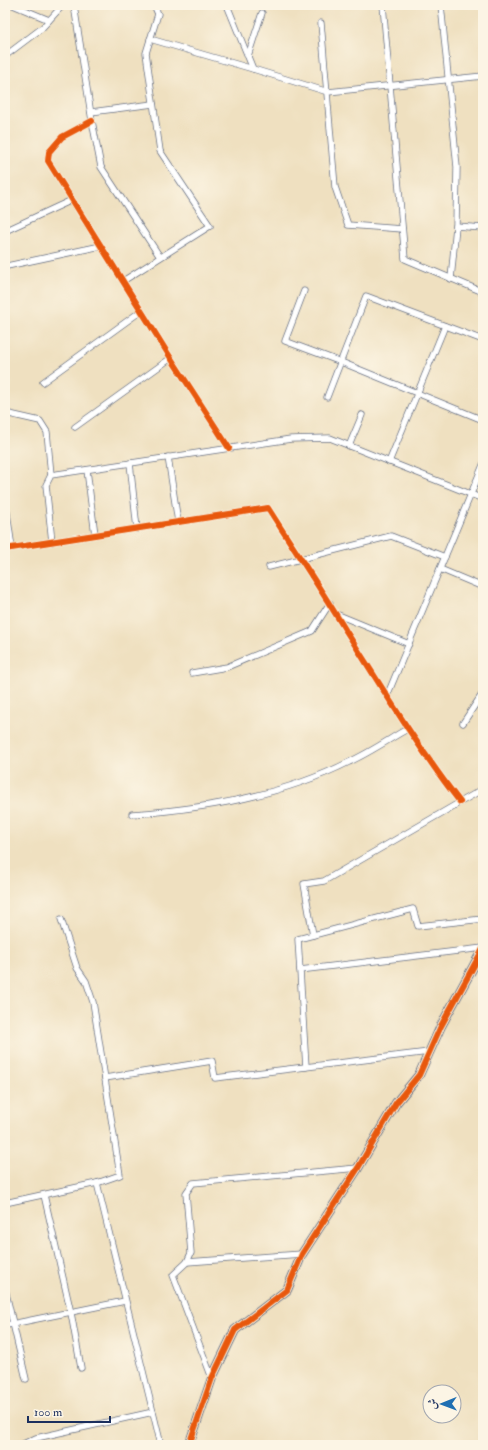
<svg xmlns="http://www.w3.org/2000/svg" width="488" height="1450" viewBox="0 0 488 1450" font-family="'IM FELL Double Pica',Amiri,serif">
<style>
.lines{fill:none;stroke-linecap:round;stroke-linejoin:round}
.street-casing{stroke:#656d80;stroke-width:7}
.secondary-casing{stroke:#656d80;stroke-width:10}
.street{stroke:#fff;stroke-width:5.5}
.secondary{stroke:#f9e7c3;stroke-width:8}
.cycleway-casing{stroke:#fcf5e5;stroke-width:8}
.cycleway{stroke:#e8590c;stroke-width:6}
</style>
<rect width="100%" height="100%" fill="#fcf5e5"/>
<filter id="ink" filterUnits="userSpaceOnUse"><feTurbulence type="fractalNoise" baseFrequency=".025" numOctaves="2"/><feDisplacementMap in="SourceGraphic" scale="8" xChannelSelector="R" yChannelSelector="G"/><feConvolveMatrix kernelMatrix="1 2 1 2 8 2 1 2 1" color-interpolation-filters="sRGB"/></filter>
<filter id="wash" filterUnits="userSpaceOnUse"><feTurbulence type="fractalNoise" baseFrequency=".012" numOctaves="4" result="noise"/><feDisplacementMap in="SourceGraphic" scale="16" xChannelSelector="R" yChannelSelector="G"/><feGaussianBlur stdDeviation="0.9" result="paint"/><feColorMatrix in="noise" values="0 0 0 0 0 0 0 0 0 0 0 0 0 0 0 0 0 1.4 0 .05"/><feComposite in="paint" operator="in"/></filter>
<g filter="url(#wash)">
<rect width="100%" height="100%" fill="#efe0c0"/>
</g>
<g filter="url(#ink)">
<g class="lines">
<!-- street casing -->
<g class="street-casing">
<g id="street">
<path d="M13,5l36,15"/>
<path d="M74,5l18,116 9,46 59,90"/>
<path d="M227,5l26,64 75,23 155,-16"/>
<path d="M383,5l22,254 78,33"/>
<path d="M441,5l16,162 -1,59 -5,53"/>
<path d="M321,23l14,164 13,38 54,4"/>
<path d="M150,39l103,30"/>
<path d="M5,56l37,-28 21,-23"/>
<path d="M248,56l14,-43"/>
<path d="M91,112l62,-8"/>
<path d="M92,121l-30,16 -13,15 -1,9 119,191 62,96"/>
<path d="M456,226l27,2"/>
<path d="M5,231l67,-31"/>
<path d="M5,268l2,-2 94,-20"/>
<path d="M123,281l87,-55 -50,-75 -14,-98 12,-39 -4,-9"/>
<path d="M304,291l-19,50 56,21 142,58"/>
<path d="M43,382l98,-71"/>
<path d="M327,397l39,-101 117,44"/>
<path d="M5,413l35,8 7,11 4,43"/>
<path d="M75,427l96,-69"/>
<path d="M349,446l13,-31"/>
<path d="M168,457l10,65"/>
<path d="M389,462l56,-136"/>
<path d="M130,463l7,66"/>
<path d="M87,470l8,65"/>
<path d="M5,499l7,49"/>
<path d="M52,542l-6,-57 5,-10 240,-36 39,-1 153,61"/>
<path d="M5,549l263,-41c26,41 53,81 78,123 37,58 72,117 114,171"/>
<path d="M269,567l122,-31 54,21"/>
<path d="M440,569l43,18"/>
<path d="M336,614l73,30"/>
<path d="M192,673l35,-6 85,-36 18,-28"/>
<path d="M387,696l96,-231"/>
<path d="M463,723l20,-30"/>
<path d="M132,814c72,-5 152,-19 217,-52 20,-9 39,-22 58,-33"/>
<path d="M313,935l-9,-51 20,-3 159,-92"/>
<path d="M300,970l183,-22"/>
<path d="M306,1067l-8,-128 115,-30 5,17 65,-7"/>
<path d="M105,1078l107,-17 3,17 214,-26"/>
<path d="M97,1183l64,262"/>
<path d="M44,1195l27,118 10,55"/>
<path d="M5,1203l92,-20 23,-8 -27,-173 -7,-21 -9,-13 -16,-49"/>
<path d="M187,1262l4,-9 -5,-60 7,-10 165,-15"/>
<path d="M5,1289l21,90"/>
<path d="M5,1327l2,-2 118,-24"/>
<path d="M212,1378l-39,-103 14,-13 115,-8"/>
<path d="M21,1445l15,-7 117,-26"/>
</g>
</g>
<!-- secondary casing -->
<g class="secondary-casing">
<path id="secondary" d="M189,1445l23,-67 23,-48 52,-40 15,-36 56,-86 38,-65 23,-28 22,-49 42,-77"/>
</g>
<!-- street -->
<use href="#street" class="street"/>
<!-- secondary -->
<use href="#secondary" class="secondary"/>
<!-- cycleway casing -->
<g class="cycleway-casing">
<g id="cycleway">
<path d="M92,121l-30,16 -13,15 -1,9 119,191 62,96"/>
<path d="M5,549l263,-41c26,41 53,81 78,123 37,58 72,117 114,171"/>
<path d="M189,1445l23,-67 23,-48 52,-40 15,-36 56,-86 38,-65 23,-28 22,-49 42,-77"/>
</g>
</g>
<!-- cycleway -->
<use href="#cycleway" class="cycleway"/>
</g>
</g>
<!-- margin -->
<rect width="488" height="1450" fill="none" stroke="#fcf5e5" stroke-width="20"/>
<!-- north arrow -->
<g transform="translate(442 1404) rotate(269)"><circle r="19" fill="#fcf5e5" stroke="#a2a6af"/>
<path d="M0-3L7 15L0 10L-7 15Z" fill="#1f6fb2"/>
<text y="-6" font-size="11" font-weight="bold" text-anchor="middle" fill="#1b2f5e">ش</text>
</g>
<!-- scale -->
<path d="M28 1416v6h82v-6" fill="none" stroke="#1b2f5e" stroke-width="2"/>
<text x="34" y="1416" font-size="12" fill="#1b2f5e" stroke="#fcf5e5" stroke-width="3" paint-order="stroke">100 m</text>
</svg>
